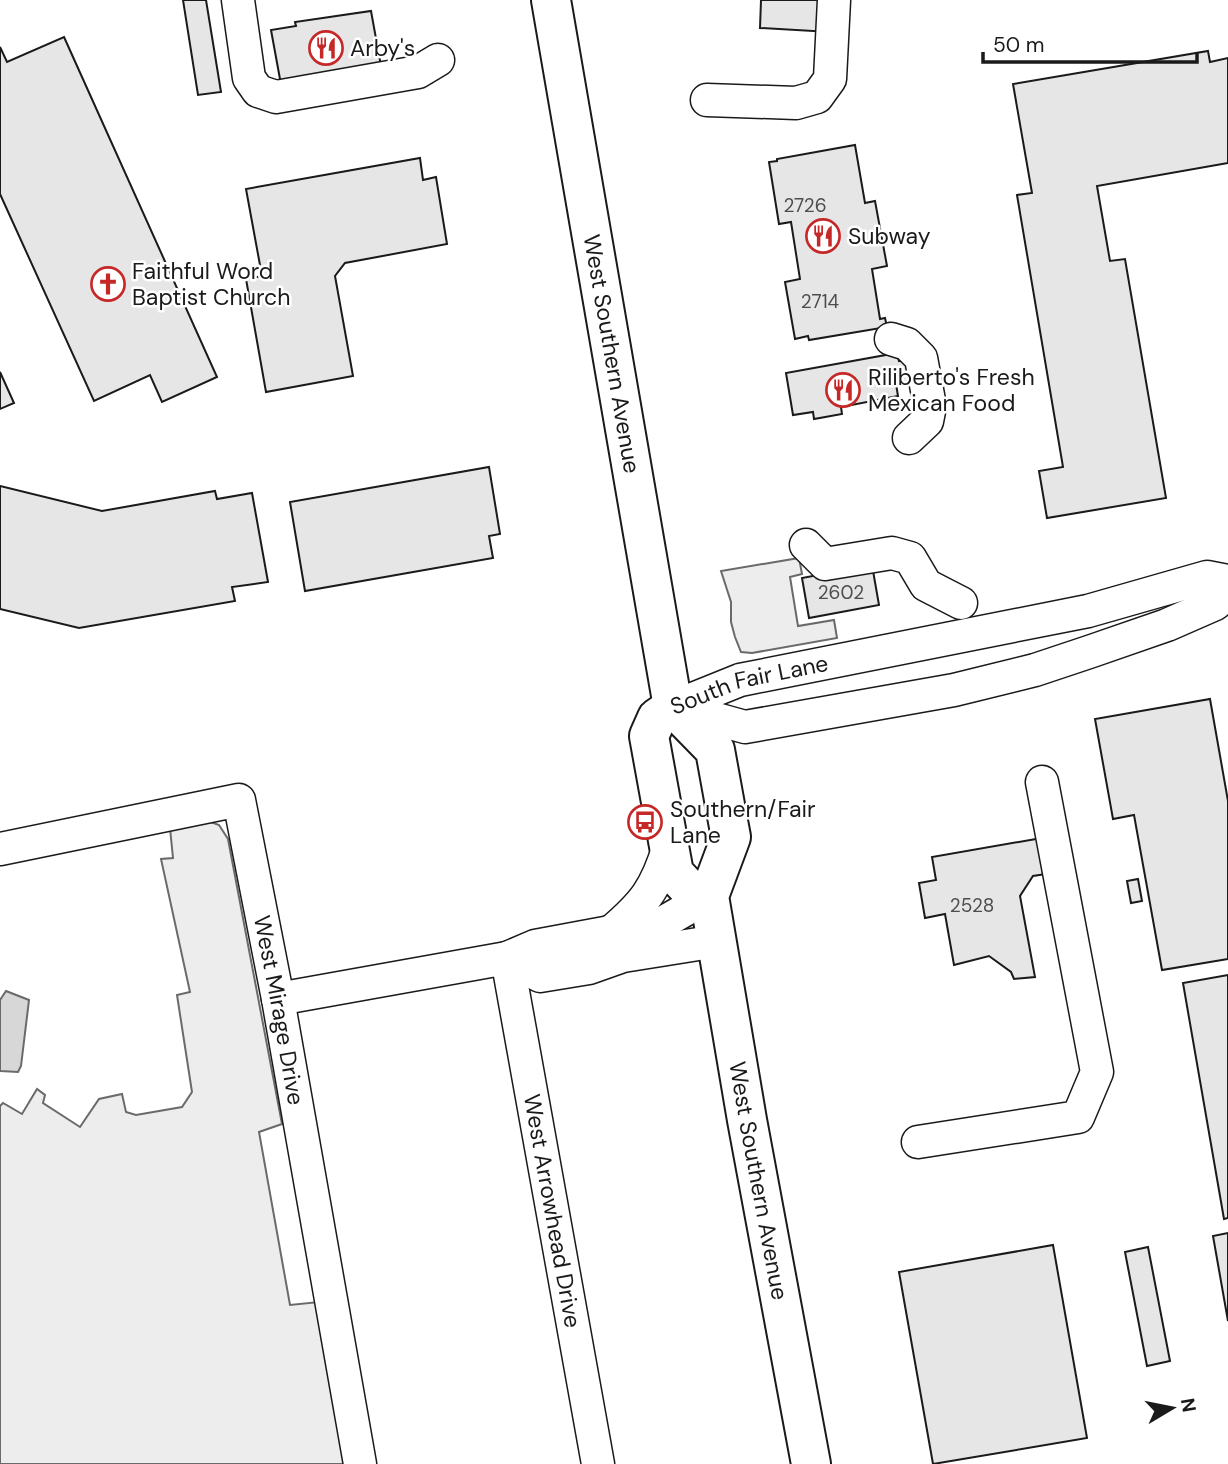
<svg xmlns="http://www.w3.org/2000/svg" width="1228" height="1464" viewBox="0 0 1228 1464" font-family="'DM Sans',sans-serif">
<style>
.built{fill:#ededed;stroke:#6a6a6a;stroke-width:2}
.water{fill:#d7d7d7;stroke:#6a6a6a;stroke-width:2}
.building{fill:#e6e6e6;stroke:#1a1a1a;stroke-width:2}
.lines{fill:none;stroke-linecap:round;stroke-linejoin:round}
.minor-casing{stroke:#1a1a1a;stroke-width:35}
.major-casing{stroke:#1a1a1a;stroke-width:42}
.minor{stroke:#fff;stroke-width:32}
.major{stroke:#fff;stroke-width:38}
.labels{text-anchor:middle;stroke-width:5;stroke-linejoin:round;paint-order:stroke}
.number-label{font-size:19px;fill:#4d4d4d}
.poi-label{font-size:23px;fill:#1a1a1a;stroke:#fff;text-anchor:start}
.street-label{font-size:23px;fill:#1a1a1a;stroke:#fff}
</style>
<rect width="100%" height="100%" fill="#fff"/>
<!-- built -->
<g class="built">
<path d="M799,558l3,16 -12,3 8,49 36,-6 3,18 -85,15 -11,-1 -6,-15 -4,-15v-20l-10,-31z"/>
<path d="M208,821l11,4 9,14 54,285 -23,8 31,173 29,-3 27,162h-346v-358l3,-3 19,11 15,-25 8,6 -2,8 37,24 19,-28 23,-5 4,18 10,3 46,-8 10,-15 -15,-97 13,-3 -29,-133 12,-1 -3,-30z"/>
</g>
<!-- water -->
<path class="water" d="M6,991l23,9 -8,66 -3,6 -18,-1v-71z"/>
<!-- building -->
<g class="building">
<path d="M183,0h23l15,92 -23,3z"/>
<path d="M761,0h71l-2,32 -70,-4z"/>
<path d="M371,11l10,55 -99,24 -11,-60 25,-4 -1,-4z"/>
<path d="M64,37l153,340 -55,25 -12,-27 -56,26 -94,-207v-147l7,15z"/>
<path d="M1208,51l2,11 18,-4v105l-131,23 13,75 15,-2 41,239 -119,20 -8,-47 24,-4 -46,-272 15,-2 -19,-109z"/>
<path d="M855,145l10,58 10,-2 12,65 -15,3 8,50 5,-1 2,9 -78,13 -1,-4 -13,3 -10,-57 15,-3 -9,-57 -12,2 -10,-62 8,-1v-2z"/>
<path d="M420,158l3,22 13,-3 11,67 -102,19 -10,13 18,100 -87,16 -20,-113 16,-3 -16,-87z"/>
<path d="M897,353l2,8 13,-2 4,21 -20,4 2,12 -57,11 1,7 -28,5 -1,-7 -20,3 -7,-42z"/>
<path d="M0,372l14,31 -14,6z"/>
<path d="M489,467l11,67 -11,2 4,22 -188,33 -15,-89z"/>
<path d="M0,486l102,25 113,-20 2,8 35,-6 16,89 -36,5 3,14 -156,27 -79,-19z"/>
<path d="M872,565l7,40 -70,13 -7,-40z"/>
<path d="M1210,699l18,102v158l-66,11 -28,-155 -21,4 -18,-100z"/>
<path d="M1059,835l7,36 -33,5 -13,20 15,81 -21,2 -3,-7 -22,-16 -35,9 -9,-51 -20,4 -6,-35 17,-3 -4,-23z"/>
<path d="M1138,879l4,22 -11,2 -4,-22z"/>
<path d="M1228,975v243l-4,1 -41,-236z"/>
<path d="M1228,1233v88l-15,-85z"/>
<path d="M1053,1245l34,193 -154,26 -34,-192z"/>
<path d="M1148,1247l22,114 -23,5 -22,-114z"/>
</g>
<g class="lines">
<!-- minor casing -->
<g class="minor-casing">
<g id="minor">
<path d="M238,0l11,78 9,13 18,6 142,-25 20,-12"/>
<path d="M707,100l89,3 21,-6 13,-18 4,-79"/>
<path d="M891,339l16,5 14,14 9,48 -3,15 -18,17"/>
<path d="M806,545l19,19 67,-11 18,5 16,27 35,18"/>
<path d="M673,707l72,20 209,-37 81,-20 54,-18 78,-27 48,-21 13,-11"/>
<path id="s1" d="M673,707l67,-27 348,-69 119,-34 21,4"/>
<path id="s2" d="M0,849l239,-49 39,199 82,465"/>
<path d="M611,932c33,-28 45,-43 58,-86"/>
<path id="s3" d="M507,958l91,506"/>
<path d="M507,958l33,18 49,-8 34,-12 94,-15"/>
<path d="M278,999l229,-41 28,-12 129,-24 45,-26"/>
<path d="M918,1142l160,-25 19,-45 -55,-290"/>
</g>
</g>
<!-- major casing -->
<g class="major-casing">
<g id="major">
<path id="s4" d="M551,0l122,707 42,43 12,66 4,21 -22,59 38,224 64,344"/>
<path d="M673,707l-16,11 -8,18 20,110 5,27 15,16 20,7"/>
</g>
</g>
<!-- minor -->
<use href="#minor" class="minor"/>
<!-- major -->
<use href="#major" class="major"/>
</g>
<!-- icons -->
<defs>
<g id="restaurant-ring" transform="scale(1.75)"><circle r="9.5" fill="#fff" stroke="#c62828" stroke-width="1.5"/><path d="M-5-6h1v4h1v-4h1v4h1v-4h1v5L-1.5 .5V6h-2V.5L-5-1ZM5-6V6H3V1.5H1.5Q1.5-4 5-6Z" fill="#c62828"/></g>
<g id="church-ring" transform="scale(1.75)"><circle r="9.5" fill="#fff" stroke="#c62828" stroke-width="1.5"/><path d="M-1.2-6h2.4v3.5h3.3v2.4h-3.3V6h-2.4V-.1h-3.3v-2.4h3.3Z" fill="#c62828"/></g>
<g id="bus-ring" transform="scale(1.75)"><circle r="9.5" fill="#fff" stroke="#c62828" stroke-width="1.5"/><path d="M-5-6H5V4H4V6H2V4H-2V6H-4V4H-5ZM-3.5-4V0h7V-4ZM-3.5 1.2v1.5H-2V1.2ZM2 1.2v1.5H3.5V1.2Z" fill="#c62828"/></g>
</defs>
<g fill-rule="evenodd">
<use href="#restaurant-ring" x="326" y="48"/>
<use href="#restaurant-ring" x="823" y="236"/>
<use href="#church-ring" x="108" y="284"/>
<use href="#restaurant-ring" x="843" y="390"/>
<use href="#bus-ring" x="645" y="822"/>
</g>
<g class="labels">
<!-- number labels -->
<g class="number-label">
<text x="805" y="212">2726</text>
<text x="820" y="308">2714</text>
<text x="841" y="599">2602</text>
<text x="972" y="912">2528</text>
</g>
<!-- poi labels -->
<g class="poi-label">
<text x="350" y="56">Arby's</text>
<text x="848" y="244">Subway</text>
<text x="132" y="279">Faithful Word<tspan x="132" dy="26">Baptist Church</tspan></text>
<text x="868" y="385">Riliberto's Fresh<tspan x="868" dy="26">Mexican Food</tspan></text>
<text x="670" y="817">Southern/Fair<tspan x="670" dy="26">Lane</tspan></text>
</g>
<!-- street labels -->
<g class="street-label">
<text dy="8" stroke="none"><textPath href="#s4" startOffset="359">West Southern Avenue</textPath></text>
<text dy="8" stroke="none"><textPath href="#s1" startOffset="80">South Fair Lane</textPath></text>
<text dy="8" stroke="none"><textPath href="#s2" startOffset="458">West Mirage Drive</textPath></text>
<text dy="8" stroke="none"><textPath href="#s4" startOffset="1218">West Southern Avenue</textPath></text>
<text dy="8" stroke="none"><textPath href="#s3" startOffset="257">West Arrowhead Drive</textPath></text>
</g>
</g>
<!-- north arrow -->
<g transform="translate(1172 1408) rotate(80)" stroke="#ffffff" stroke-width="5" paint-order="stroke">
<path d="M0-5L12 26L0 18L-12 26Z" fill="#1a1a1a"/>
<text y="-10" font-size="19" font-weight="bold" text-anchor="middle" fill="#1a1a1a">N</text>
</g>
<!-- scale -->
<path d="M983 52v10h214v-10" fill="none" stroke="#1a1a1a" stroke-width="3.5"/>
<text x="993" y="52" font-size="21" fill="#1a1a1a" stroke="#ffffff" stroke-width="5" paint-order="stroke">50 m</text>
</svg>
